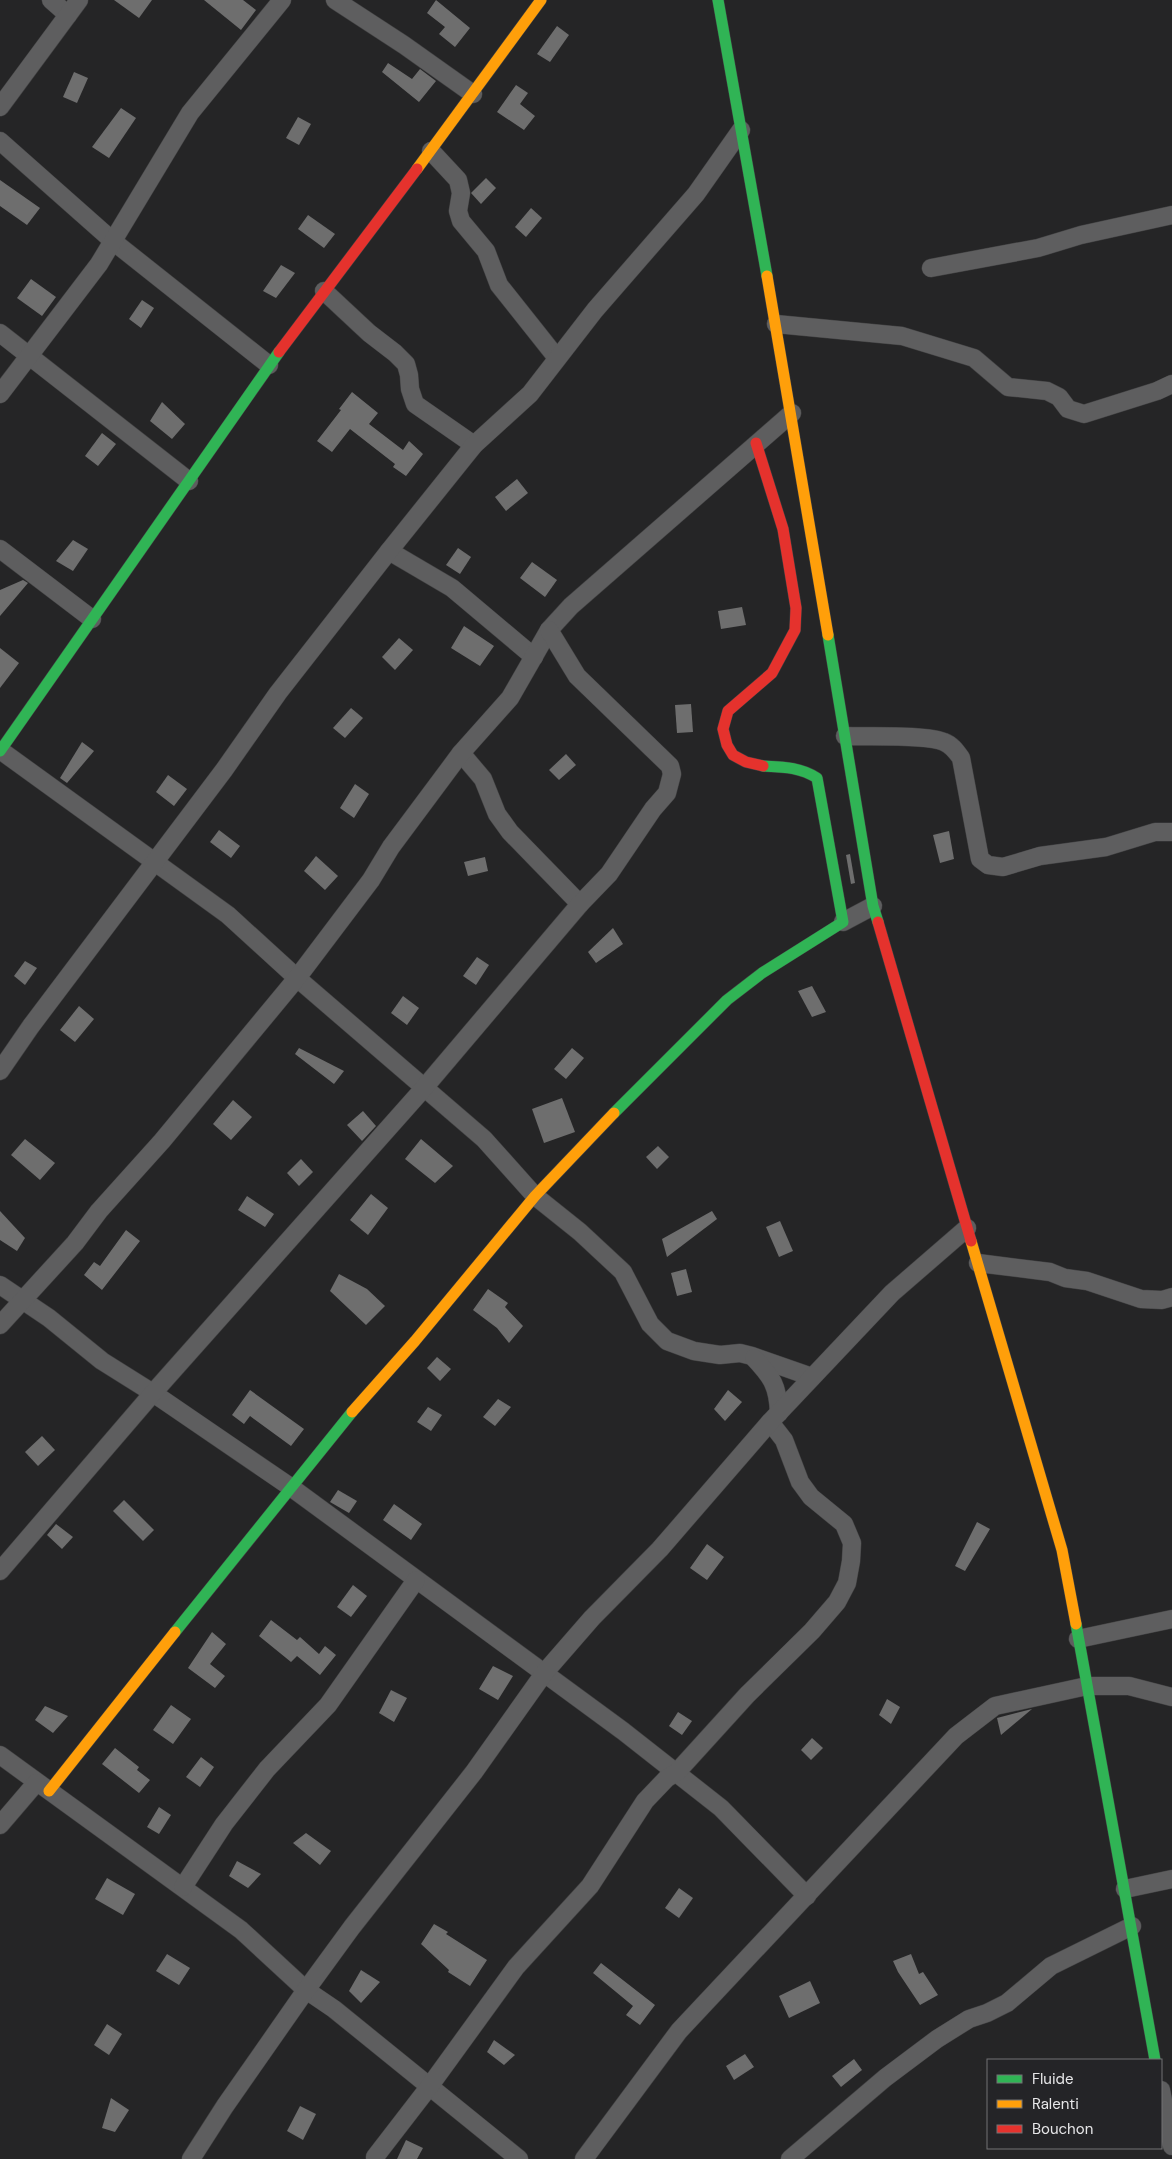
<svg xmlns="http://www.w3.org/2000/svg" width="1172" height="2159" viewBox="0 0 1172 2159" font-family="'DM Sans',sans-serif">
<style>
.building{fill:#6e6e6e}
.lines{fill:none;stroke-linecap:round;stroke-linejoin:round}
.street-casing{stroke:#414142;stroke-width:19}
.fast-casing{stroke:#414142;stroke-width:12}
.slow-casing{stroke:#414142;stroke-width:12}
.jam-casing{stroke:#414142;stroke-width:12}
.street{stroke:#5e5e5f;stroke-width:18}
.fast{stroke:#30b455;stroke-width:11}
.slow{stroke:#ff9f0a;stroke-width:11}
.jam{stroke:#e5322d;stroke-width:11}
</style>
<rect width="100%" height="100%" fill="#252526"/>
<!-- building -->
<g class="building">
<path d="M114,0h38l-13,18z"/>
<path d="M204,0h39l13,10 -15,20z"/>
<path d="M436,0l34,28 -15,19 -16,-13 6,-7 -18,-14z"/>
<path d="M557,26l12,9 -19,27 -13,-8z"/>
<path d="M388,63l24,16 8,-10 16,12 -17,21 -37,-30z"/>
<path d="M74,72l14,6 -11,25 -14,-6z"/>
<path d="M516,85l12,8 -8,11 15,12 -11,14 -27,-18z"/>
<path d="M121,108l15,10 -27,40 -17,-11z"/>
<path d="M298,117l13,7 -12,21 -13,-7z"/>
<path d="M486,178l10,10 -15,16 -10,-11z"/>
<path d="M0,180l40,28 -13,17 -27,-19z"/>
<path d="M531,208l11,10 -16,19 -11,-10z"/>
<path d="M308,215l27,19 -11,14 -26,-19z"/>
<path d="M281,265l14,8 -19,25 -13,-7z"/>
<path d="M31,279l25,18 -14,19 -25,-18z"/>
<path d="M142,300l12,8 -13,20 -12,-9z"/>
<path d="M352,392l26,21 -9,11 34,26 6,-9 14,13 -17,22 -13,-9 2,-3 -45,-35 -18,23 -15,-11 24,-31 -2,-1z"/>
<path d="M162,402l23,22 -13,15 -22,-18z"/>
<path d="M102,433l14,11 -18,22 -13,-10z"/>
<path d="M517,479l11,14 -22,18 -11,-14z"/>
<path d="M73,540l15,9 -15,22 -17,-10z"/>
<path d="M458,548l13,9 -11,17 -14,-9z"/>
<path d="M532,562l25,18 -12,17 -25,-19z"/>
<path d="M23,580l5,3 -28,33v-26z"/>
<path d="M742,607l4,18 -25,4 -3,-18z"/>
<path d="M464,626l30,20 -14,20 -29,-18z"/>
<path d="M399,638l14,12 -18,20 -13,-13z"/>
<path d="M0,648l19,15 -19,25z"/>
<path d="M691,704l2,28 -16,1 -2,-28z"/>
<path d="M351,708l12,10 -18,20 -12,-10z"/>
<path d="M82,742l12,9 -27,32 -7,-5z"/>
<path d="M566,754l10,11 -17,15 -10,-10z"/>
<path d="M168,775l19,14 -13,17 -18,-14z"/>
<path d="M355,784l14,10 -15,24 -14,-10z"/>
<path d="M219,830l21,16 -9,12 -21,-16z"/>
<path d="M949,831l5,28 -14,4 -7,-28z"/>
<path d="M850,854l5,29 -4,1 -5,-29z"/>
<path d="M316,856l22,20 -13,14 -21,-19z"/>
<path d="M485,857l3,14 -20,5 -4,-14z"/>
<path d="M613,928l10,16 -27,19 -8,-11z"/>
<path d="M477,957l12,8 -13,20 -13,-9z"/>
<path d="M25,961l12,7 -12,17 -11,-9z"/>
<path d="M812,986l14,26 -14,5 -14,-26z"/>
<path d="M403,996l16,12 -12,17 -16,-12z"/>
<path d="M79,1006l15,13 -19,23 -15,-12z"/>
<path d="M299,1048l45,23 -10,13 -39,-30z"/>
<path d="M572,1048l12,10 -18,21 -12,-10z"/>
<path d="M562,1098l13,34 -31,11 -12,-34z"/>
<path d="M233,1100l19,17 -21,23 -18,-16z"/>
<path d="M363,1111l13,15 -14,15 -15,-16z"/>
<path d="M25,1139l30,24 -15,17 -29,-25z"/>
<path d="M421,1139l32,27 -18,17 -30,-24z"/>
<path d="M658,1146l11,11 -12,12 -11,-12z"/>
<path d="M301,1159l12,13 -14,14 -12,-13z"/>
<path d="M371,1194l17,14 -20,27 -18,-15z"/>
<path d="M247,1196l27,18 -9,13 -27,-17z"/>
<path d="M0,1211l25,27 -8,13 -17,-11z"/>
<path d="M712,1211l5,8 -50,38 -5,-18z"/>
<path d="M780,1221l13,30 -14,6 -13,-30z"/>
<path d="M126,1230l14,11 -38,49 -18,-15 10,-13 6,4z"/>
<path d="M686,1269l6,23 -15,4 -6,-23z"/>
<path d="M339,1274l28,15 18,17 -19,19 -36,-34z"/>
<path d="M488,1289l20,14 -3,4 18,19 -14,17 -12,-15 -24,-18z"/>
<path d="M437,1357l14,12 -11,12 -13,-13z"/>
<path d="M250,1390l54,39 -13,17 -41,-30 -6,8 -12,-9z"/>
<path d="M728,1390l14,12 -17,19 -11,-12z"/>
<path d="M498,1399l13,8 -16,19 -12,-9z"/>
<path d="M428,1407l14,8 -11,16 -14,-9z"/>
<path d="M42,1436l13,14 -17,16 -13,-14z"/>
<path d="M338,1490l19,11 -8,12 -19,-11z"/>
<path d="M124,1500l30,30 -11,11 -30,-30z"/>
<path d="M394,1504l28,20 -11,16 -28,-20z"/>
<path d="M977,1522l13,7 -25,42 -10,-5z"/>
<path d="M56,1524l17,13 -11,12 -15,-14z"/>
<path d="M707,1544l17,13 -17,23 -17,-12z"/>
<path d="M353,1585l14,11 -16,21 -14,-10z"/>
<path d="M271,1620l26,20 3,-3 19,17 6,-8 11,9 -16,20 -23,-19 -6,6 -32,-26z"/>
<path d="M212,1632l14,12 -16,20 15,12 -10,12 -27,-20z"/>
<path d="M493,1666l20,10 -15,24 -19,-11z"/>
<path d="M391,1690l16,8 -13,24 -15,-9z"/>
<path d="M887,1699l13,8 -9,17 -12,-9z"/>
<path d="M171,1705l20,14 -18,25 -20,-14z"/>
<path d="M45,1706l23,10 -15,17 -18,-13z"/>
<path d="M1032,1709l-31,26 -4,-17z"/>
<path d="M678,1712l14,9 -10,14 -13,-9z"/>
<path d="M812,1738l11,10 -12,12 -10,-10z"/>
<path d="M115,1748l24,19 -2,3 13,10 -11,13 -37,-29z"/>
<path d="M201,1757l13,10 -14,20 -14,-10z"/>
<path d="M159,1807l12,8 -12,19 -12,-7z"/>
<path d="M306,1833l25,18 -11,14 -27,-22z"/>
<path d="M237,1861l24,13 -13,14 -19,-12z"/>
<path d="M107,1878l28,16 -12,21 -28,-16z"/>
<path d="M679,1888l14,10 -14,20 -14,-10z"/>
<path d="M434,1924l14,8 -2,2 41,26 -17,26 -22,-14 1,-2 -28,-26z"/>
<path d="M167,1954l23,14 -11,17 -23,-14z"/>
<path d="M911,1954l8,20 4,-2 15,23 -18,10 -22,-33 -5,-11z"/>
<path d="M601,1963l54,42 -15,20 -14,-10 7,-9 -40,-33z"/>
<path d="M361,1970l19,12 -19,21 -12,-12z"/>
<path d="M810,1981l10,22 -31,15 -10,-22z"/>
<path d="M107,2024l15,10 -13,21 -15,-10z"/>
<path d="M494,2040l21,15 -11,10 -17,-13z"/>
<path d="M745,2054l9,13 -20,13 -8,-14z"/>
<path d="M854,2059l8,11 -21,17 -9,-11z"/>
<path d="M111,2098l18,12 -14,22 -13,-4z"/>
<path d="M300,2106l16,8 -13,26 -16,-9z"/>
<path d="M406,2140l17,8 -6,11h-20z"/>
</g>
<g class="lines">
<!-- street casing -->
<g class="street-casing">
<g id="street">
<path d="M51,0l17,15"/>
<path d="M335,0l69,45 69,49"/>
<path d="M0,107l79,-107"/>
<path d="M0,141l114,101 155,123"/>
<path d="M431,151l27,29 3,13 -3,18 3,10 25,30 13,34 58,73"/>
<path d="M931,268l107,-20 43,-13 91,-20"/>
<path d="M324,291l45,42 26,20 11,11 3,11 1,14 5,15 59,41"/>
<path d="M776,324l126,12 72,22 34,29 39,4 12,6 9,12 16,5 73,-23 15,-7"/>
<path d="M0,333l189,148"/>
<path d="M0,394l99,-130 91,-151 92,-113"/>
<path d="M0,549l92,70"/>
<path d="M389,551l63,37 82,69"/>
<path d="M845,736c21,1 83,-2 99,6 8,3 12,9 17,16l19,101 8,6 15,2 37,-11 66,-9 49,-15h17"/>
<path d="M0,750l228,165 69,63 187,161 51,57 45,36 43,40 27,52 17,17 27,10 26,4 20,-2 12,3 60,21"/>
<path d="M461,753l22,26 14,35 13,18 70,72"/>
<path d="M843,922l30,-16"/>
<path d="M0,1071l31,-45 193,-256 54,-77 111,-142 85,-106 56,-51 65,-84 101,-116 45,-64"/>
<path d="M978,1263l72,9 15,6 22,3 54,18 21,1 10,-3"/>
<path d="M0,1285l49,33 53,43 51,32 139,95 331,243 98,77 86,88"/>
<path d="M0,1325l75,-82 24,-32 63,-70 135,-163 74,-98 20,-33 70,-94 49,-55 39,-68 22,-24 221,-193"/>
<path d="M754,1358c18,19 24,28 25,55"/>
<path d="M0,1571l153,-178 271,-305 156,-184 29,-30 44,-65 14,-16 5,-19 -2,-8 -93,-90 -28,-46"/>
<path d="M1078,1639l94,-20"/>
<path d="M0,1755l241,175 65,60 28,19 185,150"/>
<path d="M0,1825l36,-42"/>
<path d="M183,1887l41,-63 43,-55 61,-64 88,-125"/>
<path d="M1125,1889l47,-10"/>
<path d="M1161,2090l11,56"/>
<path d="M375,2157l54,-70 87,-120 74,-81 55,-85 22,-23 10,-6 70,-77 65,-64 25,-29 10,-19 4,-22 1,-18 -8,-19 -33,-27 -11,-15 -16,-42 -14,-18"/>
<path d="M191,2159l34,-53 81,-116 46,-63 122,-155 71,-100 47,-54 68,-69 110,-127 122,-129 75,-65"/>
<path d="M584,2159l95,-128 277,-295 39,-30 92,-20h42l43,11"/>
<path d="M790,2159l95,-81 52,-39 32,-20 18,-6 20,-10 44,-37 81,-40"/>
</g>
</g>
<!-- fast casing -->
<g class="fast-casing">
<g id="fast">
<path d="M718,0l49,276"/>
<path d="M828,635l45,271 5,16"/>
<path d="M0,751l279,-399"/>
<path d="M614,1113l113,-113 35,-27 81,-51 -26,-144c-17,-11 -34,-11 -54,-12"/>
<path d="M1076,1624l79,436"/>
<path d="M175,1632l177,-220"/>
</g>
</g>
<!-- slow casing -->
<g class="slow-casing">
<g id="slow">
<path d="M417,169l124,-169"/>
<path d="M767,276l61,359"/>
<path d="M971,1241l91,309 14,74"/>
<path d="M352,1412l63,-71 120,-145 79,-83"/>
<path d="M49,1791l126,-159"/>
</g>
</g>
<!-- jam casing -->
<g class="jam-casing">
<g id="jam">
<path d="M279,352l138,-183"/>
<path d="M756,443l27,86 13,79 -1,22 -23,43 -44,38 -5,18 4,16 6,10 13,7 17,4"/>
<path d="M878,922l93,319"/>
</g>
</g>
<!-- street -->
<use href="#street" class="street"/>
<!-- fast -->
<use href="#fast" class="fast"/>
<!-- slow -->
<use href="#slow" class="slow"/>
<!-- jam -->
<use href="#jam" class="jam"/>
</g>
<!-- legend -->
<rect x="987" y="2059" width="175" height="90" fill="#242427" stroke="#727274"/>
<rect x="997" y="2075" width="25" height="8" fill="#30b455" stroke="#727274"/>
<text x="1032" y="2084" font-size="15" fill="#e6e6e8">Fluide</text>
<rect x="997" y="2100" width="25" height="8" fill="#ff9f0a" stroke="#727274"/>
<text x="1032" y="2109" font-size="15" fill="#e6e6e8">Ralenti</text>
<rect x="997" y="2125" width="25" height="8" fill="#e5322d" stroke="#727274"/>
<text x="1032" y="2134" font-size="15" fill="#e6e6e8">Bouchon</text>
</svg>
